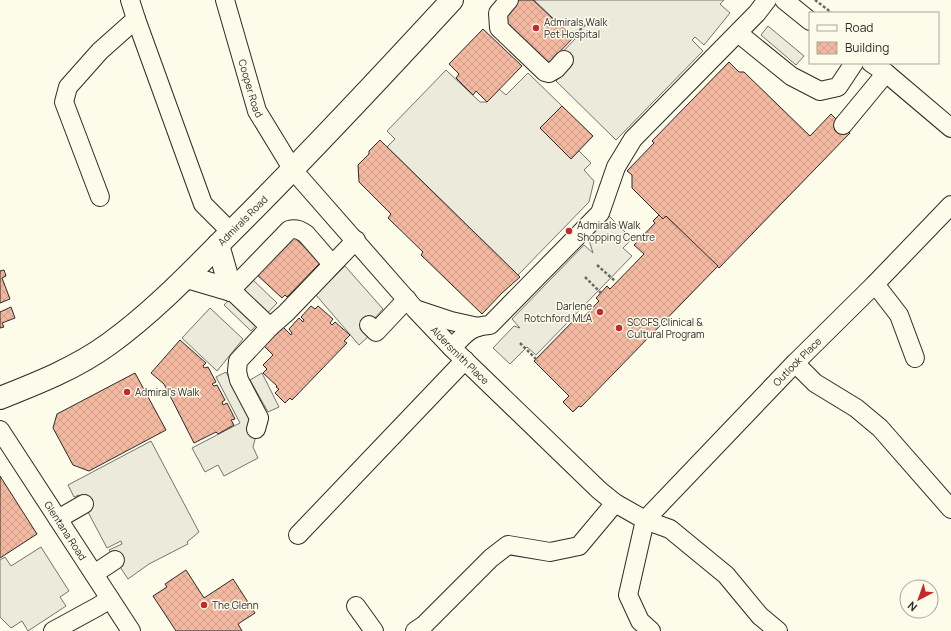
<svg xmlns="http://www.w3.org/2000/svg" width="951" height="631" viewBox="0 0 951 631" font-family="Manrope,sans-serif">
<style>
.parking{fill:#eceadb;stroke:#74746e}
.building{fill:url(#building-cross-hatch);stroke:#2b2b2b}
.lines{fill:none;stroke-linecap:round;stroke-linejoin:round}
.minor-casing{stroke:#2b2b2b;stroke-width:20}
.major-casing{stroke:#2b2b2b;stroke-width:24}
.path{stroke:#6a6964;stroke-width:2.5;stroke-dasharray:3 2;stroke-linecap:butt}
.minor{stroke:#fdfbea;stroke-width:18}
.major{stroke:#fdfbea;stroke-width:22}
.poi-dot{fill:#c62828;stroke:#fdfbea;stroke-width:1.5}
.labels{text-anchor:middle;stroke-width:3;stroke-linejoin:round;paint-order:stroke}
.poi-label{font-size:10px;fill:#2b2b2b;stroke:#fdfbea;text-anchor:start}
.street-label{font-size:10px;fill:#2b2b2b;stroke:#fdfbea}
</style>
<defs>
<pattern id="building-cross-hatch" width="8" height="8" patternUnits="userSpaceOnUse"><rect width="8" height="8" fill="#f2b8a0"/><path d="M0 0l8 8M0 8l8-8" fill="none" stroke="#d09e8a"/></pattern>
</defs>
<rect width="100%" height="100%" fill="#fdfbea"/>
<!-- parking -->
<g class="parking">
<path d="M534,0h190l-4,4 10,9 -26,32 -9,-8 -3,3 11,11 -87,89 -60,-59 9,-9 -11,-11 21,-22z"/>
<path d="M768,26l36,30 -8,9 -35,-30z"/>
<path d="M446,70l34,32h7l12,-13 7,6 22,-22 34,33 -22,22 31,30 8,-7 12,12 -7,7 10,11 -5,21 -71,73 -131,-128 8,-8 -8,-8z"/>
<path d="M609,216l23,23 -9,9 9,8 -96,99 -9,-8 -17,17 -17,-16 21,-22 6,2 -8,-9 72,-74 9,8 -5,-16z"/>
<path d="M345,266l38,43 -19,21 5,6 -10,9 -43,-50z"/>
<path d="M250,277l27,26 -26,28 -27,-26z"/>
<path d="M210,308l33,31 -26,32 -35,-33z"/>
<path d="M226,372l31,60 -4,15 5,11 -34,18 -6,-11 -13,7 -13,-24 48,-25 -24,-46z"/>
<path d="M262,373l17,34 -11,5 -18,-32z"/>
<path d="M151,441l48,91 -12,10 1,2 -39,20 -21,15 -19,-29 13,-6 -1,-3 -14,7 -28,-53 -5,2 -6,-12z"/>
<path d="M41,547l28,44 -9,6 6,9 -38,25 -6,-10 -11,7 -11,-11v-57l5,-3 6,9z"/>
</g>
<!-- building -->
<g class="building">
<path d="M517,0h16l40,38 -26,27 -48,-46z"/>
<path d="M483,29l39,37 -35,36 -11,-11 -3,4 -17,-17 3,-4 -10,-10z"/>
<path d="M729,62l10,10h5l66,64 21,-22 19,19 -131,135 -53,-52 -3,3 -31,-31v-13l-5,-4 27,-28 -2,-2z"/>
<path d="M562,106l31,30 -22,23 -31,-31z"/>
<path d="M380,140l140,137 -18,16 -20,21 -61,-59 2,-3 -35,-34 3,-4 -32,-32 -1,-17 11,-11v-3z"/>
<path d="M659,215l4,4 3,-3 52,50 -137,141 -2,-1 -6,6 -10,-10 6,-6 -35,-35 42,-43 4,3 19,-20 -3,-3 11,-12 3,3 34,-35 -10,-9 21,-22 -2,-2z"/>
<path d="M292,235l29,27 -34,35 -2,-2 -3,3 -27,-25z"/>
<path d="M4,270l2,6 -4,2 8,21 -10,4v-32z"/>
<path d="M311,306l4,3 3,-3 15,13 -3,4 2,2 3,-3 15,13 -6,6 3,2 -55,57 -2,-2 -5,5 -10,-10 4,-4 -3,-2 1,-1 -14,-13 4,-4 -4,-4 10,-10 -11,-11 19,-19 10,10 1,-2 -3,-4 10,-11 4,4 1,-2 -3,-3z"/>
<path d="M11,307l4,11 -13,5 2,4 -4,1v-16z"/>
<path d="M180,340l26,23 -3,3 1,2 4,-1 8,15 -4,2 2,2 3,-1 8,15 -3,2 1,3 4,-2 8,16 -4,1 3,5 -16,9 -2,-2 -22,11 -30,-59 -13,-11z"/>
<path d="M135,373l31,57 -77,41 -16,-6 -20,-37 4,-14z"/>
<path d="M0,476l37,58 -37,24z"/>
<path d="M186,570l18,28 29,-19 22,34 -17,11 4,7h-66l-23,-35 14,-9 -2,-3z"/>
</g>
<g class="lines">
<!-- minor casing -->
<g class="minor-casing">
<g id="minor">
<path d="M130,0l6,19 67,185 28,28"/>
<path id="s1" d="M225,0l32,111 36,59 122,139 37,39 147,142 16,13 30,17 25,9 56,46 34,41 18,15"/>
<path d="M509,0l-11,13 1,15 46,44 4,1 7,-4 8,-9"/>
<path d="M784,0l26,21"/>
<path d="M738,33l53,43 29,15 18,-4 16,-24"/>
<path d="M871,63l15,10 65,55"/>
<path d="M843,125l43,-52"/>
<path d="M100,197l-36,-95 4,-15 32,-36 36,-32"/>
<path d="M875,284l24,31 16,43"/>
<path d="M418,310l33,11 27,6"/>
<path d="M369,325l7,7 31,-33"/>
<path d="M270,327l-39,-37 58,-60c7,-2 11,0 17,4l26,30"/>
<path d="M452,348c13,-14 18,-22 38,-23l110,-112 16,-46 17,-28 124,-126 10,-13"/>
<path d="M795,363l20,20 41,25 24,20 71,81"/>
<path d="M256,429l3,-11 -20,-38 -2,-9 1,-10 32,-34 16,-14 70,-73"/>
<path id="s2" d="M0,430l131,201"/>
<path d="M58,519l26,-15"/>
<path d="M298,535l167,-175"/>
<path d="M94,574l21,-14"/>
<path d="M356,606l18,25"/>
<path d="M53,631l44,-24 13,-8"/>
<path d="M415,631l9,-6 67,-67 17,-13 42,7 29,-6 36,-43"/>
<path id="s3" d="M651,631l-11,-10 -12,-26 17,-75 150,-157 80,-79 76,-79"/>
</g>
</g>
<!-- major casing -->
<g class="major-casing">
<g id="major">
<path d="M218,245l13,45"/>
<path d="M187,277l44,13"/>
<path id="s4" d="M0,398c38,-15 76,-30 109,-54 47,-34 85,-75 126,-116 74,-74 146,-151 217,-228"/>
</g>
</g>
<!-- path -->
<g class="path">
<path d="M815,0l17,13"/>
<path d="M573,38l16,-18"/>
<path d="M597,265l18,16"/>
<path d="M585,277l17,17"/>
<path d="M520,343l18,18"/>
</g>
<!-- minor -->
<use href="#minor" class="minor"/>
<!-- major -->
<use href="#major" class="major"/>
</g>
<!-- markers -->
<g class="poi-dot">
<circle cx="536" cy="28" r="4"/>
<circle cx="569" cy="231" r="4"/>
<circle cx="600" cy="312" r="4"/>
<circle cx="619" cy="328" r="4"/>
<circle cx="127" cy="392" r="4"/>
<circle cx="204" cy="605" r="4"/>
</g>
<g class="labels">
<!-- poi labels -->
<g class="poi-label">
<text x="544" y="26">Admirals Walk<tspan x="544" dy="12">Pet Hospital</tspan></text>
<text x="577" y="229">Admirals Walk<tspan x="577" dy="12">Shopping Centre</tspan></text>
<text x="592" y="310" text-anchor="end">Darlene<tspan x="592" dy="12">Rotchford MLA</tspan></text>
<text x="627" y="326">SCCFS Clinical &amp;<tspan x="627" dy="12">Cultural Program</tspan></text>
<text x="135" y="396">Admiral's Walk</text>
<text x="212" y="609">The Glenn</text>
</g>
<!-- street labels -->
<g class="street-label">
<text dy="4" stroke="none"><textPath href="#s1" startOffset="92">Cooper Road</textPath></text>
<text dy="4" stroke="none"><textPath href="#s4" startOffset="304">Admirals Road</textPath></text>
<text dy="4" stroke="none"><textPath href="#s1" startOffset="434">Aldersmith Place</textPath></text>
<text dy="4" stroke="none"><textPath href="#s3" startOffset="340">Outlook Place</textPath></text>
<text dy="4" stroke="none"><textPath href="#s2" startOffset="120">Glentana Road</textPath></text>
</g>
</g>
<!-- legend -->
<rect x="809" y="12" width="130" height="52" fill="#fdfbea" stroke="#a9a89e"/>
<rect x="817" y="25" width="20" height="6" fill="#fdfbea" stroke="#a9a89e"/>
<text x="845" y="32" font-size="12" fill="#2b2b2b">Road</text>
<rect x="817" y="42" width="20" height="12" fill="url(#building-cross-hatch)" stroke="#a9a89e"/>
<text x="845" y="52" font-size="12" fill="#2b2b2b">Building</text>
<!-- north arrow -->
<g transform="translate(919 599) rotate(221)"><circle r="19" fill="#fdfbea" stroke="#a9a89e"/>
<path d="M0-3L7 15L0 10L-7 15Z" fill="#c62828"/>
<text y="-6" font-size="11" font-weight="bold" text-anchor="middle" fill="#2b2b2b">N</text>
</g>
</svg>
